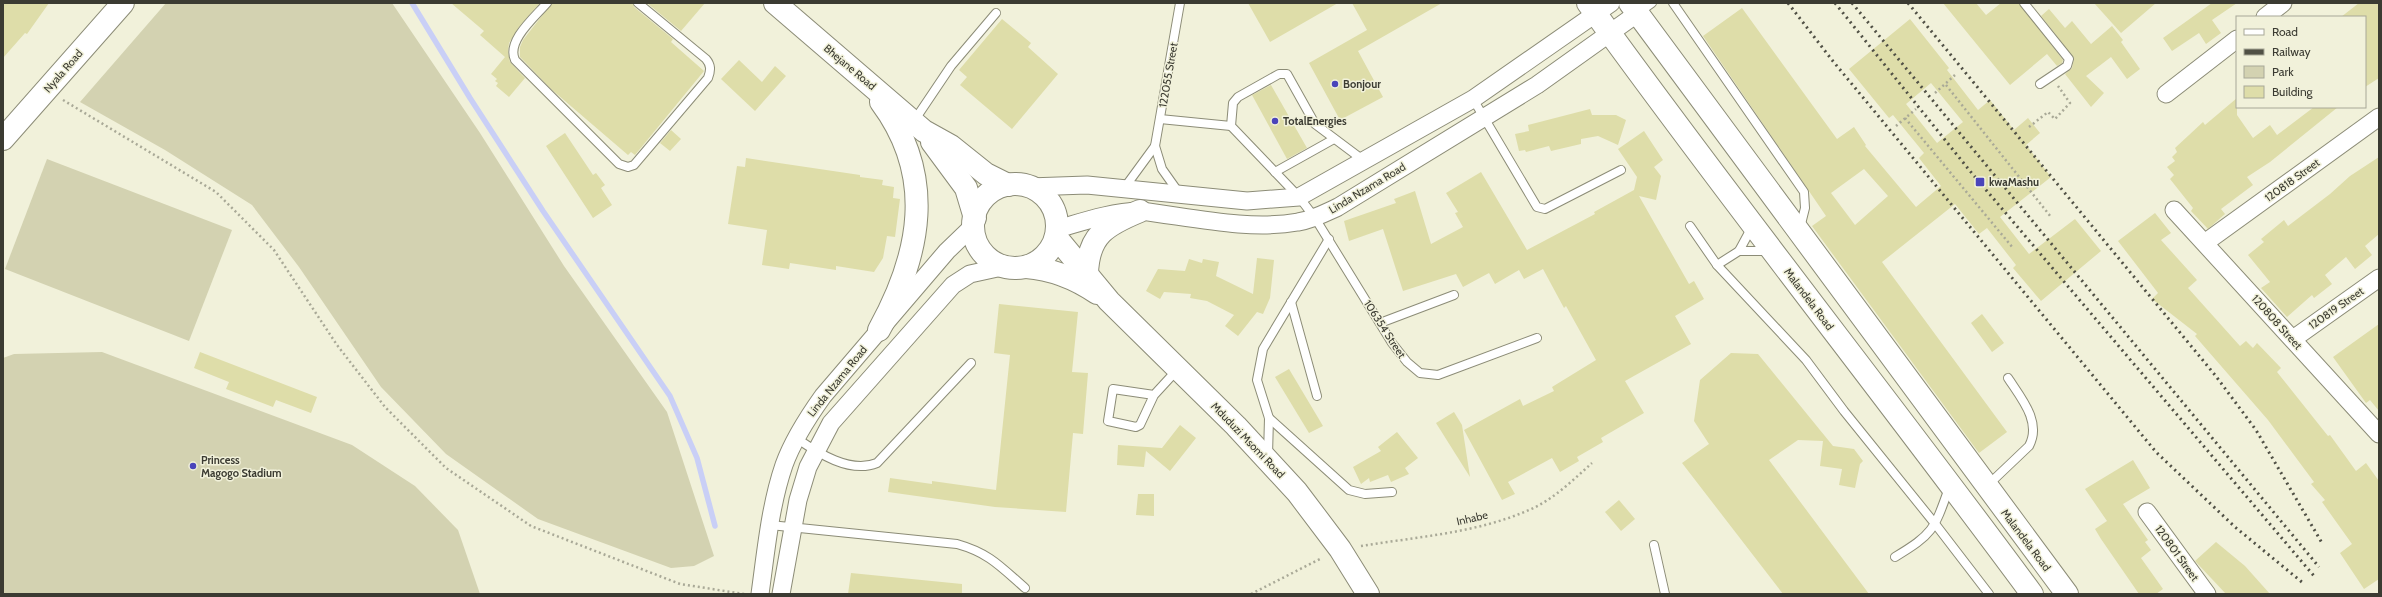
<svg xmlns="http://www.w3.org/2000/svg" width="2382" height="597" viewBox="0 0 2382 597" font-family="Cabin,sans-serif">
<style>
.green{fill:#d3d2b1}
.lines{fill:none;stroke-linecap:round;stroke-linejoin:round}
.stream{stroke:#c9cff6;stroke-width:5.5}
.building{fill:#dedda9;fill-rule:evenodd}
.lane-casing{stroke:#8c8c77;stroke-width:10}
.street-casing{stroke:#8c8c77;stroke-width:19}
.secondary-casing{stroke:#8c8c77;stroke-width:24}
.path{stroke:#a9a997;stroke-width:2.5;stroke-dasharray:2 3;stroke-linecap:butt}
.lane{stroke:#fff;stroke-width:8}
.street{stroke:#fff;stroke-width:17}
.secondary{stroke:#fff;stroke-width:22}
.rail{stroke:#505045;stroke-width:3;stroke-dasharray:2 4;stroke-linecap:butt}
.poi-dot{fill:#4a44ba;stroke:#f1f1da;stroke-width:1.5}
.labels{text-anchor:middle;stroke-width:3;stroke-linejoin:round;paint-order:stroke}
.street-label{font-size:11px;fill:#3b3b32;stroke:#f1f1da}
.poi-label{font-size:11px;font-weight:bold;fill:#3b3b32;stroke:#f1f1da;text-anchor:start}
</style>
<rect width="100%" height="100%" fill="#f1f1da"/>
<!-- green -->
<g class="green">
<path d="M166,3h226l88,130 84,133 103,146 47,144 -20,10 -23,2 -133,-49 -92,-65 -65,-67 -82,-120 -47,-62 -87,-55 -85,-48z"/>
<path d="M47,159l185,71 -43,111 -184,-72z"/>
<path d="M102,352l250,93 63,41 43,44 22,64h-477v-236l11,-4z"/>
</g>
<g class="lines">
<!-- stream -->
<path class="stream" d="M412,3l58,95 73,113 127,185 27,62 18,68"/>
</g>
<!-- building -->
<g class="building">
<path d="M3,3h46l-22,31 -2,-1 -22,25z"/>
<path d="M451,3h89l-21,24 -10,16 -1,9 2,10 15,16 -16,19 -13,-11 2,-3 -3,-2 2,-2 -6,-5 14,-17 -25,-22 4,-4z"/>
<path d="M552,3h81l1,4 39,32 -2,3 33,29 -69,84 -4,-3 -3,3 -77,-66 -31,-32v-10l3,-7z"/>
<path d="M647,3h58l-24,28z"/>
<path d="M1248,3h90l-68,39z"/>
<path d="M1352,3h90l-84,48 25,46 -43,23 -31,-57 58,-33z"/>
<path d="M1943,3h33l10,12 15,-12h18l44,57 -1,3 -5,3 -10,-12 -37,31z"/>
<path d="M2094,3h62l-35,30z"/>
<path d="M2212,3h25l-25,17 9,13 -15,11 -7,-11 -27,18 -9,-13z"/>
<path d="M2359,3h20v75l-14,9v-70h-24z"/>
<path d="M1742,8l95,131 17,-12 12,18 -1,1 51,61 25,-21 -22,-28 5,-5 -31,-38 -4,3 -40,-49 61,-50 39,49 -2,2 31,40 12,-10 24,30 14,-12 12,15 -14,12 25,32 -51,40 29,37 46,-35 26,32 -60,50 -28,-33 3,-3 -29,-37 -8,6 -24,-30 -73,58 125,170 -28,21 -167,-227 14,-10 -123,-180zM1931,83l32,39 -26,21 -31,-39zM1864,169l24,27 -33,29 -24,-32z"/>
<path d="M2049,9l16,19 7,-7 19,23 21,-18 11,14 -2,2 19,27 -13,10 -16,-22 -25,19 18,17 -13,14 -26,-33 7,-6 2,-10 -33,-42z"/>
<path d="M1002,19l29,24 -3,4 30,27 -46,55 -52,-44 7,-8 -8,-7z"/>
<path d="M739,60l23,22 13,-16 11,10 -31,35 -34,-32z"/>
<path d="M1271,85l36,63 -20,11 -35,-64z"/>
<path d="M2237,98v17l16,23 17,-13 7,10 37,-28h24l-68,55 -23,15 6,8 -32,24 4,5 -17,15 -17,-18 2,-3 -23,-29 4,-4 -7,-8 8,-6 -3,-4 5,-5 -2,-4 28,-26 2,3z"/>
<path d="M1590,109l2,6h24l10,5 -8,25 -20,-9 -17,3v5l-30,7 -2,-5 -23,6 -1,-2 -6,1 -4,-17 14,-3 -1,-6z"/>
<path d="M671,130l10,9 -11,12 -10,-8z"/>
<path d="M1644,131l19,29 -9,7 7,9 -5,24 -17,-4 50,88 5,-3 10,18 -29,17 16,28 -66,37 19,32 -43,25 2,4 -26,15 2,4 -19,11 -8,-14 -44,24 7,12 -13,6 -38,-70 56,-31 3,7 31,-15 -2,-4 44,-27 -30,-54 -2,2 -21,-39 -19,10 -5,-9 -24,14 -6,-11 -26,14 -7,-13 -53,17 -20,-62 -34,12 -5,-20 52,-18 -2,-4 21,-8 16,53 32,-17 -8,-14 3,-1 -12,-19 35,-21 46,78 68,-36 -1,-2 40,-22 3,-13 -19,-28z"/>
<path d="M565,133l28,42 3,-2 9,12 -4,3 11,17 -19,13 -47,-72z"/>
<path d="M2379,157v77l-14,12 7,9 -17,14 -9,-12 -21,18 7,9 -18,14 -2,-3 -25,22 -26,-29 9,-6 -22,-27 16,-13 -3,-3 23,-19 4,6 42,-32 20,-18z"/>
<path d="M746,158l114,17v2l23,3 -1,5 12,2 -1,11 7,1 -5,38 -8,-1 -4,22 -9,14 -38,-6v4l-46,-7 -1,6 -27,-4 5,-35 -39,-6 9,-58 8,1z"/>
<path d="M2155,213l16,20 -10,7 36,40 -9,8 52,58 6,-5 7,7 4,-5 24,25 -4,4 51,64 2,-1 26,36 10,-8 13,18v98l-15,10 -24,-36 12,-9 -30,-42 3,-2 -14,-16 3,-2 -46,-62 -73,-84 2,-2 -45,-35 6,-6 -40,-52z"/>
<path d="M1257,258l17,2 -4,38 -7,16 -6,-2 -19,24 -13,-10 9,-11 -27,-14 -17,-3 1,-4 -27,-2 -4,7 -14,-8 12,-22 27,2 4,-12 13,4 1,-4 16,3 -3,14 37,18z"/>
<path d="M999,304l79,8 -6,60 16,1 -5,61 -10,-1 -7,79 -71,-5 -107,-15 2,-14 42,6v-3l64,9 14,-135 -16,-2z"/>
<path d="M1982,314l22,29 -12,9 -21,-29z"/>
<path d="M2379,324v87l-9,-11 -4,3 -33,-46z"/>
<path d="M200,352l117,45 -6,16 -35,-13 -3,7 -47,-18 3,-7 -35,-14z"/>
<path d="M1731,353l27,1 75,92 21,3 9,12 -3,3 -5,24 -16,-3 3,-16 -22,-3 3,-25 -25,-1 -29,20 100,134h-86l-101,-131 27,-19 -15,-23 6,-41z"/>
<path d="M1289,369l34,57 -14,7 -34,-56z"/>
<path d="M1454,412l8,13 8,52 -34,-54z"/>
<path d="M1180,425l16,13 -26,33 -24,-20 -2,16 -27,-2 1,-20 44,3z"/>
<path d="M1397,432l21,26 -13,10 4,6 -18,8 -3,-7 -18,7 -1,-4 -8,6 -8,-17 28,-16 -3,-4z"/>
<path d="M2133,460l17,28 -27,16 25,36 -3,2 6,8 -10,8 22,31 -7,5h-17l-38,-55 -6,-10 12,-8 -22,-32z"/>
<path d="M1138,494h16v22l-18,-1z"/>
<path d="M1619,500l16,19 -14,12 -16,-19z"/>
<path d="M2216,542l29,24 25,28h-44l-31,-33z"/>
<path d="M851,573l111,11v10h-114z"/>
</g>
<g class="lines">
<!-- lane casing -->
<g class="lane-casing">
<g id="lane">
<path d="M547,3c-12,14 -41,38 -32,57l104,104 9,3 6,-2 74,-87c3,-8 3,-13 -2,-19l-68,-56"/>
<path d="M1673,3l131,189 1,16 -5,20"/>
<path d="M2024,3l45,56 -2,7 -27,18"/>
<path d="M1638,13l14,-10"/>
<path d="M1473,99l64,108 8,2 76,-39"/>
<path d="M1160,119l71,7"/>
<path d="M914,121l37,-55 45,-53"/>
<path d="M1155,146l7,23 17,24"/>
<path d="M1363,160l-48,-36 -28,-50h-8l-41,23 -5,6 -2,23 68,71 16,21 77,125 15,19 13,11 18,2 99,-37"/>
<path d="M1275,172l59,-33"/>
<path d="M1125,187l30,-41 25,-143"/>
<path d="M1690,226l27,39"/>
<path d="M1752,227l-13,24 -22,14 89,95 38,51 92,114 53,69"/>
<path d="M1739,251h29"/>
<path d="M1291,302l26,94"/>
<path d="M1380,323l74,-28"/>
<path d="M1154,395l-41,-6 -5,32 28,6 4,-2 14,-30 23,-25"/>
<path d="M1269,418l80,72 16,4 27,-2"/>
<path d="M796,438c22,15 54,36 81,25l94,-100"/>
<path d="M1268,455l1,-37 -12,-38 6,-31 66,-110"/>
<path d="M1988,485l41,-39c13,-24 -8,-48 -21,-68"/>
<path d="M770,525l187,19c32,9 43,22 68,44"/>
<path d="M1654,545l11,49"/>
<path d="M1895,557c38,-23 39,-27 54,-69"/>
</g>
</g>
<!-- street casing -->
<g class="street-casing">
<g id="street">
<path d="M2265,17l18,-14"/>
<path d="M2166,94l71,-55"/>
<path d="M1029,187l58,-2 160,16 52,-4 174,-98 138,-96"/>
<path d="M2174,210l205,224"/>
<path d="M1057,229c28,-8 54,-17 83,-18 50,6 109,20 158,11 14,-2 27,-9 40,-15l199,-122 101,-72"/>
<path d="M2206,242l173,-125"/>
<path d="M2293,339l86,-61"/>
<path d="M2147,512l60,82"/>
<path d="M760,594c6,-43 10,-88 24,-129 9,-25 24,-48 39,-69l124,-145 27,-26"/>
<path d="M781,594l17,-94 10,-33 23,-44 122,-138 17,-11 32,-7"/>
</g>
</g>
<!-- secondary casing -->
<g class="secondary-casing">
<g id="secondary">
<path d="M775,3l149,128 27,15 35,28 22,11"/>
<path d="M1588,3c144,200 298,393 444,591"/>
<path d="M1630,3l437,591"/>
<path d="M3,139l120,-136"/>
<path d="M932,142l34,46 9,30"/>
<circle cx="1015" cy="226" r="42"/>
<path d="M1056,237l53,64 127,125 61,66 43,57 28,45"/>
<path d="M1026,267c26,2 49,11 71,26"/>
<path d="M1087,274c1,-39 19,-49 53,-63"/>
<path d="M879,330c42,-76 57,-154 2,-228"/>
</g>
</g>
<!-- path -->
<g class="path">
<path d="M1946,85l105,132"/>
<path d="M1935,93l20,-18"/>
<path d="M63,100l153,92 58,58 63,95 48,62 61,61 85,58 149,58 64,10"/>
<path d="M1905,118l108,130"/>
<path d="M1896,126l20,-17"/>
<path d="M2029,127l19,-15 7,7 15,-16 -12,-17"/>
<path d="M1361,546c55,-9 116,-13 168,-36 24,-10 44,-30 63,-47"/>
<path d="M1251,594l71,-36"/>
</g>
<!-- lane -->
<use href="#lane" class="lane"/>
<!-- street -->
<use href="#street" class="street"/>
<!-- secondary -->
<use href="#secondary" class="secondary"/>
<!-- rail -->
<g class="rail">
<path d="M1788,3l44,57 324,392 79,75 68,56"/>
<path d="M1835,3l135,168 344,405"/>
<path d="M1852,3l467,564"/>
<path d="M1908,3l307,372 41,55 66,113"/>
</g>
</g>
<!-- markers -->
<g class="poi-dot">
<circle cx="1335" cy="84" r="4"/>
<circle cx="1275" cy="121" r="4"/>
<rect x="1975" y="177" width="10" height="10" rx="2"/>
<circle cx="193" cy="466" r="4"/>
</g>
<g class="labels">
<!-- street labels -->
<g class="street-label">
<text transform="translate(850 67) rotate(40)" y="4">Bhejane Road</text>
<text transform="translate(63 71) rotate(-49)" y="4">Nyala Road</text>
<text transform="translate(1168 75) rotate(-80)" y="4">122055 Street</text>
<text transform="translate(2292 180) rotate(-36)" y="4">120818 Street</text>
<text transform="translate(1367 188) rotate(-31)" y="4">Linda Nzama Road</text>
<text transform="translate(1809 299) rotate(53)" y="4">Malandela Road</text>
<text transform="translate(2336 308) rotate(-35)" y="4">120819 Street</text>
<text transform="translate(2277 322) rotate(48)" y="4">120808 Street</text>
<text transform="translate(1385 329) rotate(57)" y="4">106354 Street</text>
<text transform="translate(837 381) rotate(-51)" y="4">Linda Nzama Road</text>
<text transform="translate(1248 440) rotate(46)" y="4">Mduduzi Msomi Road</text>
<text transform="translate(1472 518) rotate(-13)" y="4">Inhabe</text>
<text transform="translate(2026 540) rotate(53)" y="4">Malandela Road</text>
<text transform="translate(2177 553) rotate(54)" y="4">120801 Street</text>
</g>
<!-- poi labels -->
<g class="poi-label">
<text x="1343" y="88">Bonjour</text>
<text x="1283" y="125">TotalEnergies</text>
<text x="1989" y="186">kwaMashu</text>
<text x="201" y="464">Princess<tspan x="201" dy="13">Magogo Stadium</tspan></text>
</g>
</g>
<!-- border -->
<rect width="2382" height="597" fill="none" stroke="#3b3b32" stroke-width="8"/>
<!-- legend -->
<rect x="2236" y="16" width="130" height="92" fill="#f1f1da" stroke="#a8a897"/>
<rect x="2244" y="29" width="20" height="6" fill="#ffffff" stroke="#a8a897"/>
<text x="2272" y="36" font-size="12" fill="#3b3b32">Road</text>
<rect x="2244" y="49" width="20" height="6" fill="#505045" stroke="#a8a897"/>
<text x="2272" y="56" font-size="12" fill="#3b3b32">Railway</text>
<rect x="2244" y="66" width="20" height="12" fill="#d3d2b1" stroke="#a8a897"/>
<text x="2272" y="76" font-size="12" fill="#3b3b32">Park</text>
<rect x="2244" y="86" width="20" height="12" fill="#dedda9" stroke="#a8a897"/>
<text x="2272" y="96" font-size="12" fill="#3b3b32">Building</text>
</svg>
